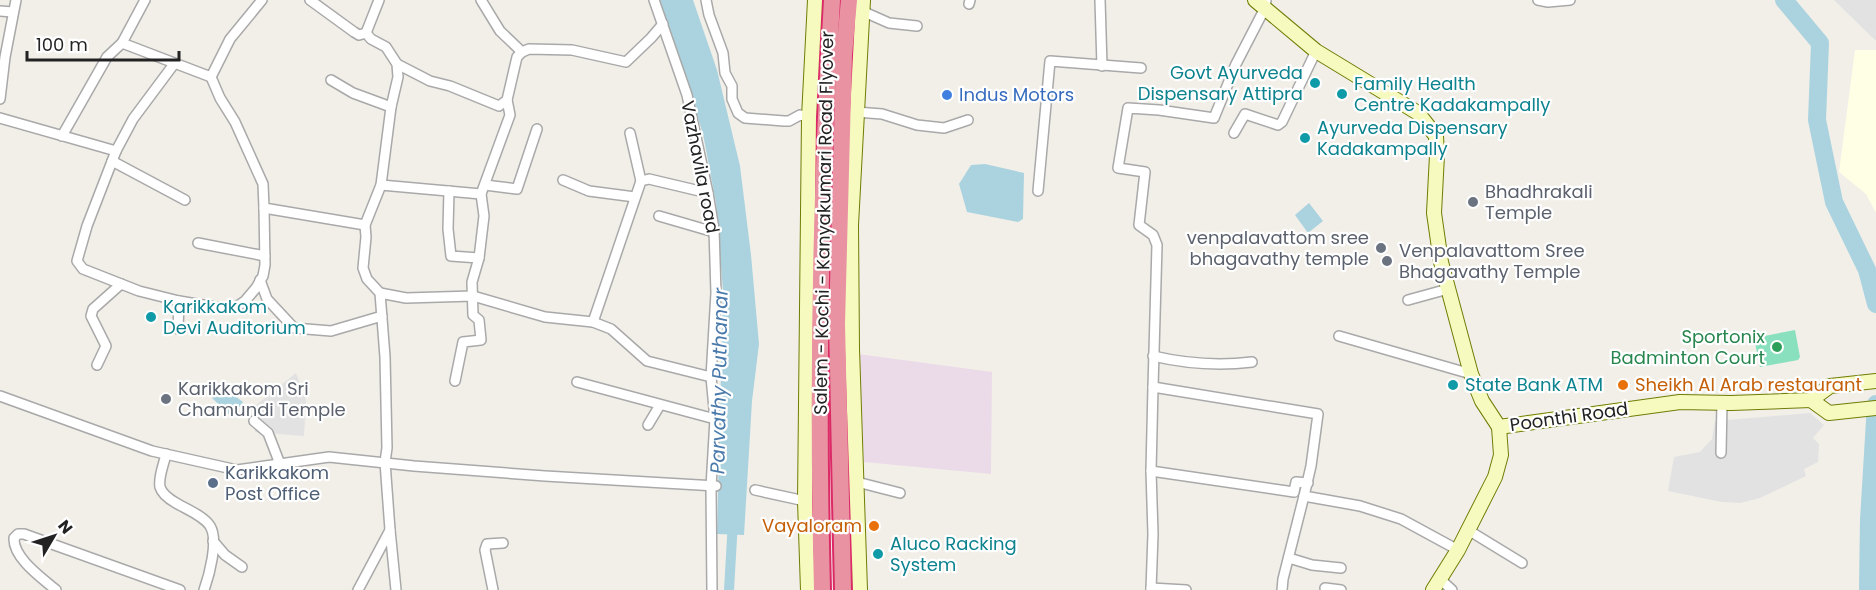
<svg xmlns="http://www.w3.org/2000/svg" width="1876" height="590" viewBox="0 0 1876 590" font-family="Poppins,sans-serif">
<style>
.industrial{fill:#ebdbe8}
.education{fill:#ffffe5}
.pitch{fill:#88e0be}
.parking{fill:#e2e2e2}
.water{fill:#aad3df}
.lines{fill:none;stroke-linecap:round;stroke-linejoin:round}
.canal{stroke:#aad3df;stroke-width:10}
.river{stroke:#aad3df;stroke-width:18}
.street-casing{stroke:#a9a9a9;stroke-width:12}
.secondary-casing{stroke:#707d05;stroke-width:16}
.highway-casing{stroke:#dc2a67;stroke-width:20}
.street{stroke:#fff;stroke-width:9}
.secondary{stroke:#f7fabf;stroke-width:14}
.highway{stroke:#e892a2;stroke-width:16}
.culture-dot{fill:#0f9aa8;stroke:#fff;stroke-width:2}
.shop-dot{fill:#3f7fe0;stroke:#fff;stroke-width:2}
.worship-dot{fill:#6b7280;stroke:#fff;stroke-width:2}
.leisure-dot{fill:#2e9e5b;stroke:#fff;stroke-width:2}
.food-dot{fill:#e8710a;stroke:#fff;stroke-width:2}
.service-dot{fill:#5c6f8a;stroke:#fff;stroke-width:2}
.labels{text-anchor:middle;stroke-width:4.5;stroke-linejoin:round;paint-order:stroke}
.culture-label{font-size:18px;fill:#0d838f;stroke:#fff;text-anchor:start}
.shop-label{font-size:18px;fill:#366cbe;stroke:#fff;text-anchor:start}
.street-label{font-size:18px;fill:#222;stroke:#fff}
.worship-label{font-size:18px;fill:#5b616d;stroke:#fff;text-anchor:start}
.leisure-label{font-size:18px;fill:#27864d;stroke:#fff;text-anchor:end}
.food-label{font-size:18px;fill:#c56008;stroke:#fff;text-anchor:start}
.service-label{font-size:18px;fill:#4e5e75;stroke:#fff;text-anchor:start}
.water-label{font-size:20px;font-style:italic;fill:#4a7aab;stroke:#fff}
</style>
<rect width="100%" height="100%" fill="#f2efe9"/>
<!-- industrial -->
<path class="industrial" d="M858,354l134,18 -1,102 -127,-12z"/>
<!-- education -->
<path class="education" d="M1855,50h21v163l-10,-19 -27,-22z"/>
<!-- pitch -->
<path class="pitch" d="M1795,330l5,27 -2,3 -38,7 -6,-29z"/>
<!-- parking -->
<g class="parking">
<path d="M1834,0h42v40h-1z"/>
<path d="M296,373l10,27 -2,36 -49,-4v-26z"/>
<path d="M1810,413l14,12 -11,13 6,6 -1,18 -14,7 2,7 -46,22 -20,5 -18,-1 -54,-11 6,-34 26,-5 12,-13 3,-18z"/>
</g>
<!-- water -->
<g class="water">
<path d="M660,0h33l24,70 23,96 11,89 8,89 -7,57 -8,134 -27,-1 6,-243 -7,-88 -13,-69z"/>
<path d="M985,164l39,9 -1,46 -5,3 -51,-10 -8,-28 12,-19z"/>
<path d="M1309,203l14,18 -15,12 -13,-18z"/>
<path d="M224,388l19,14 -11,15 -20,-19z"/>
</g>
<g class="lines">
<!-- canal -->
<path class="canal" d="M729,590l4,-69"/>
<!-- river -->
<g class="river">
<path d="M1784,0l36,43 -3,77 17,82 33,68 9,34"/>
<path d="M1868,590l1,-70 7,-116"/>
</g>
<!-- street casing -->
<g class="street-casing">
<g id="street">
<path d="M145,0l-23,43 89,34 19,-38 32,-39"/>
<path d="M310,0l44,32 5,3 7,-2"/>
<path d="M481,0l19,31 22,21"/>
<path d="M654,0l33,95 21,98 6,36 2,64 -5,84 4,42 -4,68 1,103"/>
<path d="M706,0l3,15 14,38 2,20 7,13v13l6,14 7,5 39,3h5l11,-6 9,2"/>
<path d="M1100,0l2,66"/>
<path d="M1538,0l10,2 22,-2"/>
<path d="M969,4l1,-4"/>
<path d="M0,11l13,1"/>
<path d="M862,11l27,12 28,3"/>
<path d="M397,64l33,17 20,5 49,20 8,-6 10,-43 5,-5 7,-3 43,1 54,12 25,-24 12,-14"/>
<path d="M211,77l9,21 15,24 28,62 1,24 101,17"/>
<path d="M331,80l22,13 38,14"/>
<path d="M0,99l5,-42 11,-57"/>
<path d="M856,112l26,2 35,11 27,3 24,-8"/>
<path d="M0,118l116,33 -29,75 -10,35 6,8 56,22 40,10 48,8 9,-2 9,-6 11,-13 7,-12 2,-11 -1,-57"/>
<path d="M630,133l11,48"/>
<path d="M1234,133l11,-19 33,11 4,-3 34,-71"/>
<path d="M62,136l45,-79 15,-14"/>
<path d="M116,151l17,-32 41,-55"/>
<path d="M112,161l73,39"/>
<path d="M563,180l26,11 46,6"/>
<path d="M381,185l100,9"/>
<path d="M485,185l32,4 20,-60"/>
<path d="M449,191l-1,38 3,27 28,2"/>
<path d="M1038,191l12,-130 91,7"/>
<path d="M659,216l55,16"/>
<path d="M198,243l67,13"/>
<path d="M260,280l7,19 27,29 37,3 51,-15"/>
<path d="M380,293l26,5 67,-2 72,21 48,5 18,7 36,32 64,16"/>
<path d="M1408,300l40,-11"/>
<path d="M593,322l48,-141 8,-2 59,14"/>
<path d="M178,329l1,-28"/>
<path d="M1339,336l132,38"/>
<path d="M1153,356c34,8 65,10 99,6"/>
<path d="M97,365l9,-19 -15,-30 2,-7 28,-25"/>
<path d="M455,381l8,-39 18,-2 -2,-20 -6,-5 -1,-33 7,-24 5,-42 -3,-22 29,-79 -3,-15"/>
<path d="M577,382l138,37"/>
<path d="M1153,387l165,27 -7,52 -7,30 56,10 41,13 57,31"/>
<path d="M0,396l152,55 85,19 92,-13 85,9 131,10 171,10"/>
<path d="M254,421l14,12 12,31"/>
<path d="M648,425l12,-20"/>
<path d="M1721,453l1,-51"/>
<path d="M166,454c-2,10 -8,23 -6,33 2,7 9,12 16,16 10,6 28,13 34,23 9,14 -1,50 -6,64"/>
<path d="M1151,471l143,21 2,-10 12,1"/>
<path d="M857,482l43,11"/>
<path d="M755,490l50,11"/>
<path d="M390,530l6,60"/>
<path d="M1468,530l54,33"/>
<path d="M213,541l12,14 17,12"/>
<path d="M1289,558l23,7 29,3"/>
<path d="M1440,579l12,11"/>
<path d="M1151,588l35,2"/>
<path d="M1325,588l16,2"/>
<path d="M56,590c-14,-12 -43,-32 -42,-52l4,-4h6l156,56"/>
<path d="M358,590l32,-60 -5,-68 2,-14 -2,-91 -5,-64 -13,-14 -4,-11 3,-31 -1,-12 16,-40 10,-78 7,-30 -1,-13 -11,-17 -15,-8 -5,-6 13,-33"/>
<path d="M493,590l-8,-40 2,-6 16,-1"/>
<path d="M1151,590l2,-56 -2,-63 2,-84 4,-142 -4,-10 -14,-10 6,-53 -27,-4 10,-60 31,2 55,8 22,-54 29,-56 1,-8"/>
<path d="M1282,590l1,-11 21,-83"/>
</g>
</g>
<!-- secondary casing -->
<g class="secondary-casing">
<g id="secondary">
<path d="M1255,0l61,51 102,62 18,23 1,19 -3,58 7,49 30,112 11,27 17,26 181,-25 51,1 80,-3 19,-14 46,-5"/>
<path d="M1811,400l18,13 47,-5"/>
<path d="M808,590l-3,-89 4,-384 6,-117"/>
<path d="M860,590l-8,-241 -1,-124 12,-225"/>
<path d="M1433,590l25,-40 37,-73 6,-22 -2,-28"/>
</g>
</g>
<!-- highway casing -->
<g class="highway-casing">
<g id="highway">
<path d="M822,590c-5,-197 -2,-393 10,-590"/>
<path d="M843,590l-6,-266 7,-269 5,-55"/>
</g>
</g>
<!-- street -->
<use href="#street" class="street"/>
<!-- secondary -->
<use href="#secondary" class="secondary"/>
<!-- highway -->
<use href="#highway" class="highway"/>
</g>
<!-- markers -->
<g class="culture-dot">
<circle cx="1315" cy="83" r="6"/>
<circle cx="1342" cy="94" r="6"/>
<circle cx="1305" cy="138" r="6"/>
<circle cx="151" cy="317" r="6"/>
<circle cx="1453" cy="385" r="6"/>
<circle cx="878" cy="554" r="6"/>
</g>
<circle class="shop-dot" cx="947" cy="95" r="6"/>
<g class="worship-dot">
<circle cx="1473" cy="202" r="6"/>
<circle cx="1381" cy="248" r="6"/>
<circle cx="1387" cy="261" r="6"/>
<circle cx="166" cy="399" r="6"/>
</g>
<circle class="leisure-dot" cx="1777" cy="347" r="6"/>
<g class="food-dot">
<circle cx="1623" cy="385" r="6"/>
<circle cx="874" cy="526" r="6"/>
</g>
<circle class="service-dot" cx="213" cy="483" r="6"/>
<g class="labels">
<!-- culture labels -->
<g class="culture-label">
<text x="1303" y="79" text-anchor="end">Govt Ayurveda<tspan x="1303" dy="21">Dispensary Attipra</tspan></text>
<text x="1354" y="90">Family Health<tspan x="1354" dy="21">Centre Kadakampally</tspan></text>
<text x="1317" y="134">Ayurveda Dispensary<tspan x="1317" dy="21">Kadakampally</tspan></text>
<text x="163" y="313">Karikkakom<tspan x="163" dy="21">Devi Auditorium</tspan></text>
<text x="1465" y="391">State Bank ATM</text>
<text x="890" y="550">Aluco Racking<tspan x="890" dy="21">System</tspan></text>
</g>
<!-- shop labels -->
<g class="shop-label">
<text x="959" y="101">Indus Motors</text>
</g>
<!-- street labels -->
<g class="street-label">
<text transform="translate(700 167) rotate(79)" y="6">Vazhavila road</text>
<text transform="translate(824 223) rotate(-89)" y="6">Salem - Kochi - Kanyakumari Road Flyover</text>
<text transform="translate(1569 417) rotate(-8)" y="6">Poonthi Road</text>
</g>
<!-- worship labels -->
<g class="worship-label">
<text x="1485" y="198">Bhadhrakali<tspan x="1485" dy="21">Temple</tspan></text>
<text x="1369" y="244" text-anchor="end">venpalavattom sree<tspan x="1369" dy="21">bhagavathy temple</tspan></text>
<text x="1399" y="257">Venpalavattom Sree<tspan x="1399" dy="21">Bhagavathy Temple</tspan></text>
<text x="178" y="395">Karikkakom Sri<tspan x="178" dy="21">Chamundi Temple</tspan></text>
</g>
<!-- leisure labels -->
<g class="leisure-label">
<text x="1765" y="343">Sportonix<tspan x="1765" dy="21">Badminton Court</tspan></text>
</g>
<!-- food labels -->
<g class="food-label">
<text x="1635" y="391">Sheikh Al Arab restaurant</text>
<text x="862" y="532" text-anchor="end">Vayaloram</text>
</g>
<!-- service labels -->
<g class="service-label">
<text x="225" y="479">Karikkakom<tspan x="225" dy="21">Post Office</tspan></text>
</g>
<!-- water labels -->
<g class="water-label">
<text transform="translate(719 381) rotate(-89)" y="7">Parvathy Puthanar</text>
</g>
</g>
<!-- north arrow -->
<g transform="translate(54 536) rotate(51)" stroke="#ffffff" stroke-width="4.5" paint-order="stroke">
<path d="M0-4.5L10 22L0 15L-10 22Z" fill="#222222"/>
<text y="-9" font-size="16" font-weight="bold" text-anchor="middle" fill="#222222">N</text>
</g>
<!-- scale -->
<path d="M27 51v9h152v-9" fill="none" stroke="#222222" stroke-width="3"/>
<text x="36" y="51" font-size="18" fill="#222222" stroke="#ffffff" stroke-width="4.5" paint-order="stroke">100 m</text>
</svg>
